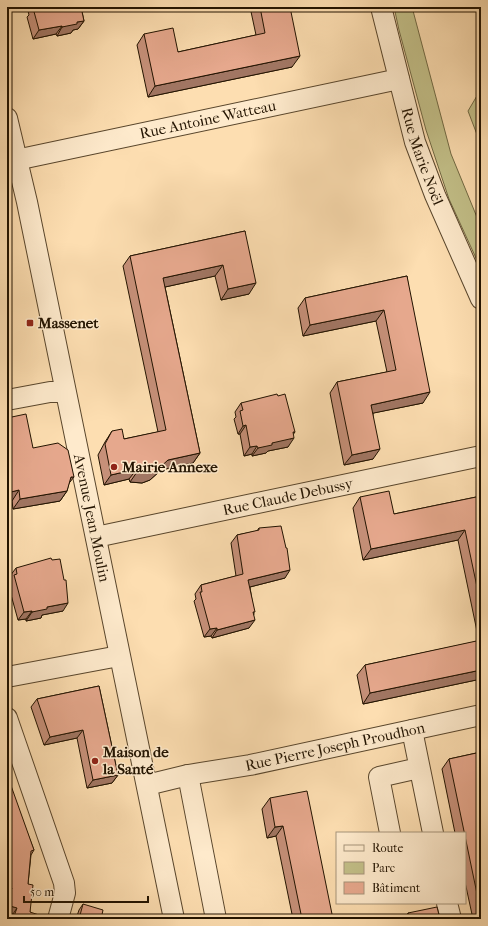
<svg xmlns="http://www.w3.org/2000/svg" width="488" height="926" viewBox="0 0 488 926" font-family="'IM FELL French Canon',serif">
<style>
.green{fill:#c3c089;stroke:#726a44}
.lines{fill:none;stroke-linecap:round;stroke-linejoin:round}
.minor-casing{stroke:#59462c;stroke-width:22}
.minor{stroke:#feeacc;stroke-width:20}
.wall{fill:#c69079;stroke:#221300}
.shaded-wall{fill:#a17663;stroke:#221300}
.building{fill:#e6a88d;stroke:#221300}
.poi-dot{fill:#8f2418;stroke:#feeacc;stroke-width:1.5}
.labels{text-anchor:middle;stroke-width:3;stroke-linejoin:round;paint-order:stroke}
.street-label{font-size:15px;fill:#221300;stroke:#feeacc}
.poi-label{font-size:15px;font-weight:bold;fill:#221300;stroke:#feeacc;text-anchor:start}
</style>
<rect width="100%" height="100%" fill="#fddeb1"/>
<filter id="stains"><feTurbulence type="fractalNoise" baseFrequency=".005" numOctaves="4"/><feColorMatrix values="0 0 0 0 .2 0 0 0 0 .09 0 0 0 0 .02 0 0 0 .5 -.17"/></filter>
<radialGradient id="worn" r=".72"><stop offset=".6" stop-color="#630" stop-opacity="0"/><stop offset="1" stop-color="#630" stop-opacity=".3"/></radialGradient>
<!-- green -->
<g class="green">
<path d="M394,7h18l39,147 30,73v42l-32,-70 -23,-69 -27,-100z"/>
<path d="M481,89v56l-13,-34z"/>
</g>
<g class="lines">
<!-- minor casing -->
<g class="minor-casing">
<g id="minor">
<path id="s1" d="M381,7l34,135 20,53 46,104"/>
<path id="s2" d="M7,118l20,84 147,717"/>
<path id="s3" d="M16,160l383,-81"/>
<path d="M7,400l43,-8h15"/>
<path id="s4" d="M96,537l385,-81"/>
<path d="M7,677l112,-21"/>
<path d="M7,718l57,165 1,10 -7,26"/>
<path d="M412,730l21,103"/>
<path d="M188,775l28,144"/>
<path id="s5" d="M147,785l41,-10 62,-10 231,-50"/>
<path d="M390,833l-11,-56 40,-9"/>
<path d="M447,903l4,16"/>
</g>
</g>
<!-- minor -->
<use href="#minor" class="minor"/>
</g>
<!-- wall -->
<g class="wall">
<path d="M27,7h54l3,14 -6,8 -5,1 -2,3 -14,3 -1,-2 -23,5 -6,-22 2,-2z"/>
<path d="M250,7h40l2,60 -144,30 -11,-52 7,-11 34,18 78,-17z"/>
<path d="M245,231l4,63 -28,6 -6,-24 -50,11 35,166 -7,10 -32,7 -11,10 -8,3 -12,-1 -1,-3 -25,6 -6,-30 7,-13 7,-11 12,8 34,-7 -35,-166 7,-10z"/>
<path d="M407,276l16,127 -50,10v46l-29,6 -14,-72 7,-11 50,-10 -11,-51 -73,15 -5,-28 7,-10z"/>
<path d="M241,403l52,31 -5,13 -20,4 -2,2 -14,3v-2l-8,2 -4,-22h-2l-4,-15 2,-2 -1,-5z"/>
<path d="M7,418l26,30 36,35 -2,8 -7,10 -47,8 -1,-8 -5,1z"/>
<path d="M481,496v183l-118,25 -6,-29 8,-10 114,-24 -21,-101 -95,20 -10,-52 7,-11 34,17z"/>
<path d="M259,528l26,50 -35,9 4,27 -5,14 -37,10 -1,-2 -7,1 -10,-36 2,-2 -1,-5 6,-9 35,-9 -5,-33 6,-8 20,-4z"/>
<path d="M16,568l47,43 -21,4 -1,3 -15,3v-2l-8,1 -10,-36 2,-3v-5z"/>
<path d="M99,686l19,89 -6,8 -25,5 -10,-50 -33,7 -13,-38 6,-8z"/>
<path d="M481,752v167h-8l-8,-37v-49h-10l-13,-64 7,-10z"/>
<path d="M7,780l27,70 -3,5 -3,29 2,28 7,7h-26l2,-5 -6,-2v-16l1,-2h-1z"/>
<path d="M270,798l63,121h-40l-17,-83 -9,2 -5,-29z"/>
<path d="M83,904l18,15h-25l3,-9z"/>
<path d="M408,913l32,6h-36z"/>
</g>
<!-- shaded-wall -->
<g class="shaded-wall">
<path d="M84,21l-6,8 -5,1 -2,3 -14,3 5,-9 15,-5z"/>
<path d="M62,26l-6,8 -23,5 6,-9z"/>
<path d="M300,56l-8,11 -144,30 7,-11z"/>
<path d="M223,265l-8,11 -59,13 7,-11z"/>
<path d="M256,283l-7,11 -28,6 7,-11z"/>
<path d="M384,310l-8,11 -73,15 7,-11z"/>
<path d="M430,392l-7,11 -59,12 7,-10z"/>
<path d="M246,425l-6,9h-2l5,-8z"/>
<path d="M295,432l-5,7 4,-1 -6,9 -20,4 -2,2 -14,3 6,-8 14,-5z"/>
<path d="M257,446l-5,8 -8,2 6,-9z"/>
<path d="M380,449l-7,10 -29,6 8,-10z"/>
<path d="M200,453l-7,10 -32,7 -11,10 -8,3 -12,-1 7,-10 31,-12z"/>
<path d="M137,469l-8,10 -25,6 7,-10z"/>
<path d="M71,477h3l-8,10z"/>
<path d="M19,490l-7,11 -5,1v-9z"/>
<path d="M67,491l-7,10 -47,8 7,-10z"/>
<path d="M465,530l-7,10 -95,20 8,-11z"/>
<path d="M290,570l-5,8 -43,11 6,-9z"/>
<path d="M68,603l-5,8 -21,4 -1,3 -15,3 6,-9 15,-5z"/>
<path d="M32,611l-6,8 -8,1 6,-8z"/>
<path d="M255,620l-6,8 -37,10 5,-8z"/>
<path d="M217,628l-6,8 -7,1 6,-8z"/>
<path d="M481,670v9l-118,25 7,-11z"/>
<path d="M83,730l-6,8 -33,7 6,-8z"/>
<path d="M118,775l-6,8 -25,5 6,-8z"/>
<path d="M283,826l-7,10 -9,2 8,-11z"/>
<path d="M7,887l5,1 -4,6h-1z"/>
<path d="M7,905l10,3 -4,6 -6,-2z"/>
</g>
<!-- building -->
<g class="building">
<path d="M35,7h46l3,14 -7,1v2l-15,3v-1l-23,4 -6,-22h2z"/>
<path d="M260,7h30l10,49 -145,30 -11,-52 29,-6 5,24 87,-19z"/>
<path d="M245,231l11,52 -28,6 -5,-24 -60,13 37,175 -32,7 -11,10 -8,3 -12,-1v-3l-26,6 -6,-31 7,-13 10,-2 2,10 42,-9 -36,-174z"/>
<path d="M407,276l23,116 -59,13 9,44 -28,6 -15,-73 59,-12 -12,-60 -74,15 -5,-27z"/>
<path d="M277,394l1,2 7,-2 10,38h-2l1,6 -22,5v2l-14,3 -1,-2 -7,1 -4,-22 -3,1 -3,-15 3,-1 -2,-7z"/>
<path d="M26,414l7,34 25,-5 10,7 6,27h-3l-4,14 -47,8 -1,-9 -12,3v-75z"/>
<path d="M389,491l5,23 87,-18v110l-16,-76 -94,19 -11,-52z"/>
<path d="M281,526l5,22h1l3,22 -42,10 7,32h-2l2,8 -38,10v-2l-7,1 -10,-37h2l-1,-7 42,-11 -6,-39 22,-5v-2z"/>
<path d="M51,558l1,2 8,-1 4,21h2l2,23 -21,4v2l-15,3v-1l-8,1 -10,-37 3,-1 -1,-6z"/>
<path d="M481,640v30l-111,23 -5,-28z"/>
<path d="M99,686l19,89 -25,5 -10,-50 -33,7 -13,-38z"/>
<path d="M481,752v161l-32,-154z"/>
<path d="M7,780h2l25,70 -3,1 -3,33 5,1 -3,27 9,3 -2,4h-24l4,-11 -10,-3v-3l5,-14 -5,-1 1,-9h-1z"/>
<path d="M307,791l26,128h-31l-19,-93 -8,1 -5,-29z"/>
<path d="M83,904l20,6 -2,9h-22z"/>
<path d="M437,907l3,12h-30l-2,-6z"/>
</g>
<!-- markers -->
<g class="poi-dot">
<rect x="26" y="319" width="8" height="8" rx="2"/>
<circle cx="114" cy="467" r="4"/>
<circle cx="95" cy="761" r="4"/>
</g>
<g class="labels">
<!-- street labels -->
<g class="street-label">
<text dy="5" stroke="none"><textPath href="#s3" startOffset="196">Rue Antoine Watteau</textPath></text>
<text dy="5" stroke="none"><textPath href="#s1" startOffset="155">Rue Marie Noël</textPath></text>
<text dy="5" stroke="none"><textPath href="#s4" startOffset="196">Rue Claude Debussy</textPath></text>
<text dy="5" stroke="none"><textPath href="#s2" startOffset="409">Avenue Jean Moulin</textPath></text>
<text dy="5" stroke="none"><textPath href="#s5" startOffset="192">Rue Pierre Joseph Proudhon</textPath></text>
</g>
<!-- poi labels -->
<g class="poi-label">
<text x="38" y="328">Massenet</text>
<text x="122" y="472">Mairie Annexe</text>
<text x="103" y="757">Maison de<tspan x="103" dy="17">la Santé</tspan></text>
</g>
</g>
<!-- margin -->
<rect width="488" height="926" fill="none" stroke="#fddeb1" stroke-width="24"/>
<rect x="8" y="8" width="472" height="910" fill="none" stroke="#221300" stroke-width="2"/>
<rect x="12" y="12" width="464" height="902" fill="none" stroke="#221300"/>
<!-- legend -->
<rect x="336" y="832" width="130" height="72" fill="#feeacc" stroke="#a6947a"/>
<rect x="344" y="845" width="20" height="6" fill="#feeacc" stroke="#a6947a"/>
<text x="372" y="852" font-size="12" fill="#221300">Route</text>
<rect x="344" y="862" width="20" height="12" fill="#c3c089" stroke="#a6947a"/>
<text x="372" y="872" font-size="12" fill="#221300">Parc</text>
<rect x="344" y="882" width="20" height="12" fill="#e6a88d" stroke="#a6947a"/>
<text x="372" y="892" font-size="12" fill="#221300">Bâtiment</text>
<!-- scale -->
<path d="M24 896v6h124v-6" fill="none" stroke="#221300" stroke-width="2"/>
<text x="30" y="896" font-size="12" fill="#221300" stroke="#feeacc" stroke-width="3" paint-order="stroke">50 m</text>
<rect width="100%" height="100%" filter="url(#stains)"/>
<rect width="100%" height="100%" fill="url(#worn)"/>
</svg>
